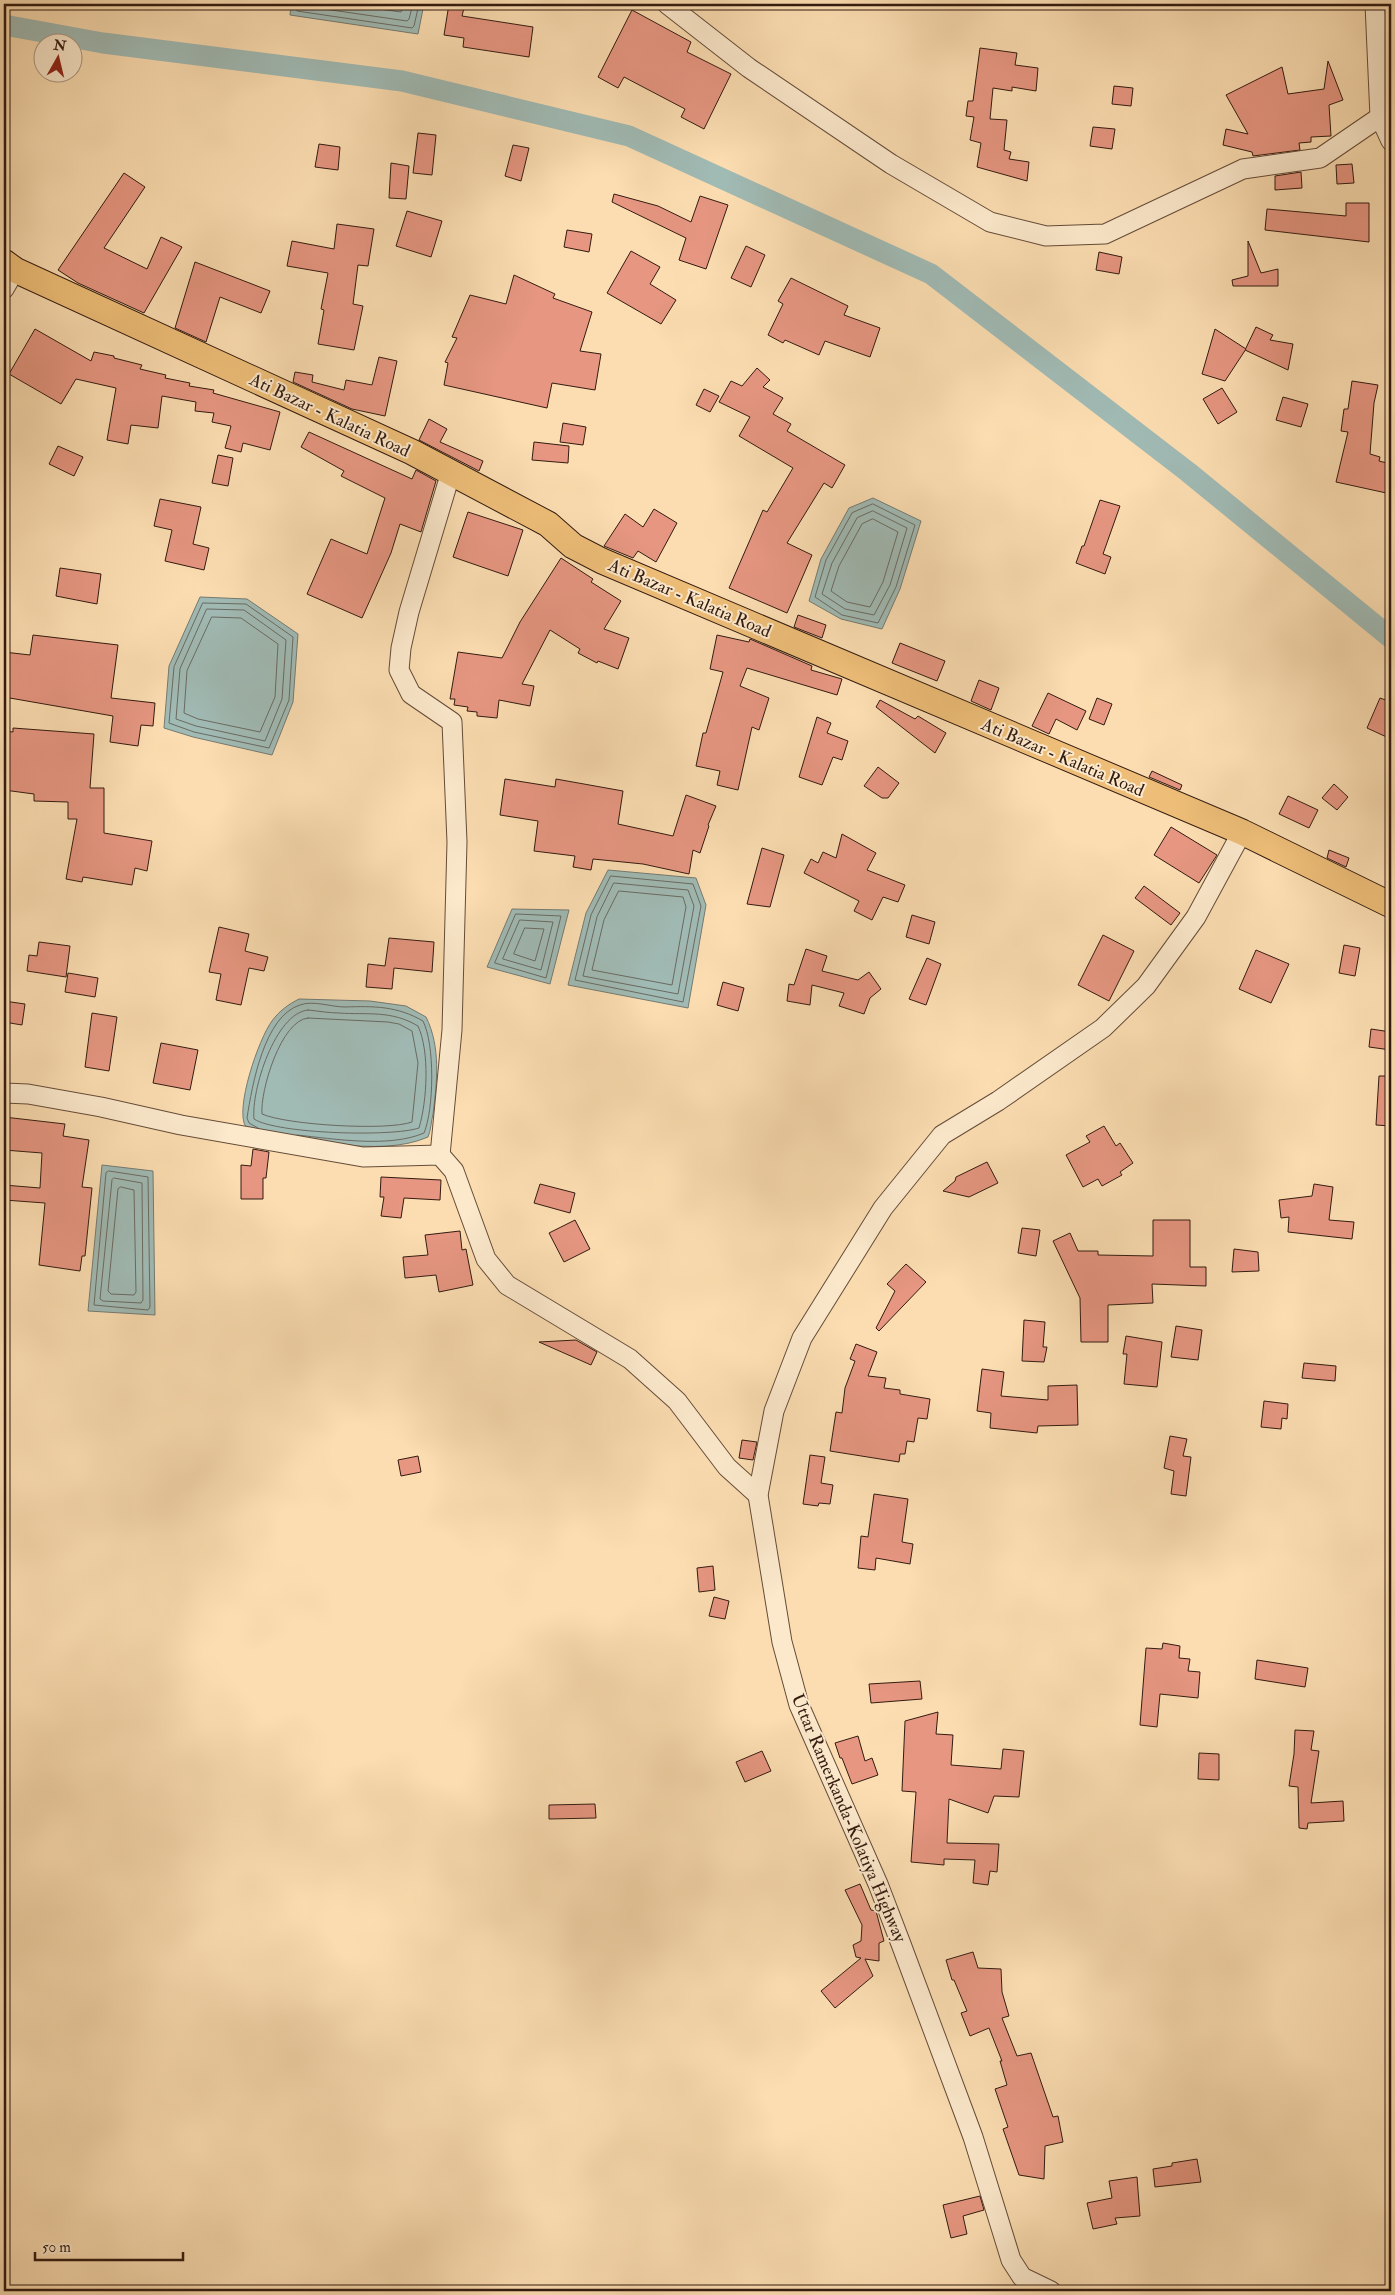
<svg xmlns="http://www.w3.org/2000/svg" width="1395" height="2295" viewBox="0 0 1395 2295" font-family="'IM FELL Double Pica',serif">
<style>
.water{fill:#a0bab4;stroke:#747a72}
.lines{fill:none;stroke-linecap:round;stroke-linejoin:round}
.shore{stroke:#6a6a62;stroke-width:1}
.canal{stroke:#a0bab4;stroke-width:21}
.building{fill:#e69681;stroke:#331b10}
.minor-casing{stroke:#654c38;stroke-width:21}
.major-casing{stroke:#331b10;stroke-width:27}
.minor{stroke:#fce9cc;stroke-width:19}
.major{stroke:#eebe78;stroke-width:25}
.labels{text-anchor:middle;stroke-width:4;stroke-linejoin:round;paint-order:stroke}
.street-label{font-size:18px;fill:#331b10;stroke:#fce9cc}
</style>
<rect width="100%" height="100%" fill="#fbddb1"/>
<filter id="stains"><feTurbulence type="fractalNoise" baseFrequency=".004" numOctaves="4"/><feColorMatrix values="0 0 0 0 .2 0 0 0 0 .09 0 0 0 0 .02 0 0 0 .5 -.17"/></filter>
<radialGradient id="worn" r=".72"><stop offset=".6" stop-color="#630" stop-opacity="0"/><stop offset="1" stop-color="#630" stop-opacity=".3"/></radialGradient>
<!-- water -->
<g class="water">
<path d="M291,4h133l-6,30 -128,-19z"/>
<path d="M873,498l48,23 -21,68 -18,40 -41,-10 -32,-18 12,-42 28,-51z"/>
<path d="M200,597l47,2 51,35 -5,68 -21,53 -79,-18 -29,-9 5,-62z"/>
<path d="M608,870l88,8 10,27 -18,103 -120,-23 18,-72z"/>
<path d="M512,909l57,1 -19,74 -63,-17z"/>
<path d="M299,999l71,2 36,5 20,11c15,30 11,65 7,97 -2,8 -2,16 -5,23 -50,22 -131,0 -182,-10 -12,-17 13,-89 26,-106 7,-10 17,-17 27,-22z"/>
<path d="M102,1165l51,6 2,144 -67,-4z"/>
</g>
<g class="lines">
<!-- shore -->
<g class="shore">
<path d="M295,4l2,7 115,17 2,-2 5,-22"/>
<path d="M302,4l2,2 103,15 2,-2 4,-15"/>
<path d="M342,4l59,8 4,-8"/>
<path d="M873,504l42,21 -19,62 -18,36 -36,-8 -27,-18 11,-37 26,-47z"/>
<path d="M873,511l34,17 -17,57 -16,30 -29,-6 -23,-15 10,-31 25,-45z"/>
<path d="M873,519l25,13 -15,50 -13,25 -23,-5 -16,-11 8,-25 23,-42z"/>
<path d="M203,603l43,1 47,33 -4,63 -20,48 -75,-16 -25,-9 5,-56z"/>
<path d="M207,609l37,1 42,30 -4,59 -17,42 -69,-15 -20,-7 4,-50z"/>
<path d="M212,617l29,1 37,26 -3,53 -15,35 -62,-13 -14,-6 3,-42z"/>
<path d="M611,876l82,8 8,22 -18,96 -108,-22 16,-65z"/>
<path d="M614,883l74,7 6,16 -16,88 -95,-18 14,-59z"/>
<path d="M619,891l64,6 3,10 -14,78 -80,-15 12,-50z"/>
<path d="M516,914l45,2 -15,62 -51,-15z"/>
<path d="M520,920l33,2 -12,48 -38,-11z"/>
<path d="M525,928l19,1 -9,32 -21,-7z"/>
<path d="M308,1010c10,1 21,3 31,3 29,2 52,-3 79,13 12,26 9,75 1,102 -27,9 -142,6 -165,-9 -3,-28 21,-106 54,-109z"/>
<path d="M308,1018l80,4 11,2 13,7 6,32 -6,59c-25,9 -125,3 -150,-8 -2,-23 19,-94 46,-96z"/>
<path d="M258,1128l-9,-5 -2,-5c5,-32 17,-102 53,-113 13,-5 31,2 45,2 29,-1 52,-1 78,14 12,24 11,88 1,112 -35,15 -89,6 -127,2"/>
<path d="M109,1171l39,6 2,130 -2,3 -54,-5 12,-132z"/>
<path d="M114,1178l28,5 1,117 -2,3 -38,-2 -3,-2 12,-119z"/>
<path d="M121,1187l13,3 2,102 -2,3 -23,-1 -3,-3 10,-102z"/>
</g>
<!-- canal -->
<path class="canal" d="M4,25l99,18 299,38 227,55 302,138 257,198 203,166"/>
</g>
<!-- building -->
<g class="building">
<path d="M449,4h16l-3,12 71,11 -4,30 -66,-10 1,-9 -20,-3z"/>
<path d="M632,10l59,32 -4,10 44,22 -27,55 -23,-12 4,-8 -61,-32 -6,11 -20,-11z"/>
<path d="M980,48l37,5 -2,12 23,3 -2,23 -24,-4v4l-19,-3 -3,31 17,1 -3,30 7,2 -2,7 20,3 -2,19 -50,-14 4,-24 -11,-3 4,-23 -8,-1 2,-15h5z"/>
<path d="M1328,61l15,39 -14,5 2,31 -20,1v5l-12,1 1,7 -47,6 -1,-4 -29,-7 3,-16 22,5 -22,-39 56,-28 6,27 36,-5z"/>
<path d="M1114,86l19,2 -2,18 -19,-2z"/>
<path d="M1093,127l22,2 -3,20 -22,-3z"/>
<path d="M418,133l18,2 -4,40 -19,-2z"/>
<path d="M319,144l21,3 -2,23 -23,-3z"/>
<path d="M513,145l16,3 -8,33 -16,-5z"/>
<path d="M391,163l18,3 -3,33 -17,-1z"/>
<path d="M1352,164l2,19 -17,1 -1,-19z"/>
<path d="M1301,172l1,16 -27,2v-14z"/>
<path d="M124,173l21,14 -41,61 43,21 14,-32 21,10 -38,66 -66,-30 -20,-13z"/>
<path d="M614,194l44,12 33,16 9,-26 28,9 -22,64 -27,-9 7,-22 -74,-36z"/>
<path d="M1346,203h23v39l-104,-12 2,-21 79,7z"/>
<path d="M407,211l35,10 -11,36 -35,-11z"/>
<path d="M337,224l37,5 -6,37 -10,-1 -5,39 10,2 -9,44 -36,-6 6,-34 -3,-1 7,-36 -41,-7 5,-25 42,8z"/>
<path d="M567,230l25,4 -3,18 -25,-5z"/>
<path d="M1248,241l13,32 17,-4v17h-45l-1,-6 16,-4z"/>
<path d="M746,246l19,9 -14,32 -20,-9z"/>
<path d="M631,251l29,16 -10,17 26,16 -15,24 -54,-31z"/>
<path d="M1099,252l23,5 -3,17 -23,-4z"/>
<path d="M195,262l75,29 -9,22 -41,-16 -14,45 -31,-14z"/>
<path d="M514,275l41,19 -2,4 39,14 -12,39 21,3 -6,36 -43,-7 -5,25 -103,-23 4,-22 -3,-1 12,-24 -5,-1 18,-42 36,9z"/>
<path d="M791,278l57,28 -4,9 36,13 -10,29 -45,-16 -6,14 -34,-15 -2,3 -15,-8 15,-31 -5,-3z"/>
<path d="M1256,327l17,8 -3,5 23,4 -5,26 -43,-20z"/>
<path d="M35,329l56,32 3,-9 20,4v2l28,7 -2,4 26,6 -1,3 25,5 -1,3 25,4 -1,3 67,19 -10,38 -27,-7 -2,9 -16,-4 6,-22 -19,-4 2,-9 -19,-2 1,-9 -34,-6 -4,32 -27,-3 -3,19 -21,-4 9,-52 -40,-9 -15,25 -52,-30z"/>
<path d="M1215,329l31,20 -21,32 -23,-7z"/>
<path d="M379,357l18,4 -12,55 -33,-7 -59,-27 2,-10 18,3 -1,7 32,8 2,-10 26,5z"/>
<path d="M757,368l13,12 -7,7 20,11 -10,16 18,10 -4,7 58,34 -13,23 -8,-5 -37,60 25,12 -25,58 -58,-25 34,-78 4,2 26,-44 -54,-32 11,-19 -31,-15 12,-21 11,5z"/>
<path d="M1352,381l26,4 -4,18 -4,51 10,3 -1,4 12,3v30l-55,-12 12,-50 -7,-1 3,-22h4z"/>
<path d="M1222,388l15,24 -19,12 -15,-25z"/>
<path d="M704,389l15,7 -9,16 -14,-7z"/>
<path d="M1283,397l25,7 -7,23 -25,-7z"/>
<path d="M429,419l18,10 -7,13 43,19 -4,10 -60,-31z"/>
<path d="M563,423l23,4 -3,18 -23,-3z"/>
<path d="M309,432l103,47 4,-9 20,11 -15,51 -21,-8 -9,29 -29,65 -55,-24 24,-55 36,15 18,-56 -44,-22 3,-5 -43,-24z"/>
<path d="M534,442l35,4 -1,17 -36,-3z"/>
<path d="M58,446l25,11 -9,19 -25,-12z"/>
<path d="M218,455l15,3 -5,28 -16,-3z"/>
<path d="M160,499l41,8 -8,37 16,4 -5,22 -39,-9 7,-31 -18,-4z"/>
<path d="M1100,500l20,6 -17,48 8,3 -6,17 -29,-11 6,-17h2z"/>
<path d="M654,509l23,14 -21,39 -18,-11 -5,7 -29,-12 21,-32 18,13z"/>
<path d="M468,512l55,18 -15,46 -55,-19z"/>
<path d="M561,558l32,21 -2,3 30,19 -17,28 25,9 -11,31 -20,-8 -1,2 -19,-10 2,-4 -30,-19 -28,54 12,2 -4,20 -31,-6 -2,18 -20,-2v-4l-10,-1 1,-4 -14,-2 1,-6h-5l8,-47 44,6 18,-36z"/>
<path d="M60,568l41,6 -4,30 -41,-8z"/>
<path d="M798,615l28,10 -4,13 -28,-11z"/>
<path d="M33,635l85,10 -7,53 44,5 -2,23 -12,-1 -3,21 -28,-4 3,-26 -109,-19v-45l26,3z"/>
<path d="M717,635l32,7 1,-3 62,27 -1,4 31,9 -5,16 -90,-27 -7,18 29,12 -10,32 -7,-3 -14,63 -21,-5 3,-14 -24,-5 7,-33h3l17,-61 -13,-3z"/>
<path d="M900,643l45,18 -8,20 -45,-18z"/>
<path d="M979,680l20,8 -8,22 -20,-9z"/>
<path d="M1048,693l38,18 -9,19 -21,-11 -7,15 -17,-8z"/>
<path d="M1097,698l15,6 -8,21 -15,-6z"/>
<path d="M1380,698l11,4v37l-24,-11z"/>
<path d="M880,700l35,19 3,-3 28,17 -11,20 -59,-46z"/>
<path d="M817,717l14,6 -4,10 21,8 -6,19 -9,-3 -11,28 -23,-8z"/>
<path d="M13,728l81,6 -4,54h14v45l48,8 -5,30 -12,-3 -3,17 -49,-8 -1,5 -16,-3 11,-60h-9v-17l-34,-1v-7l-30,-4v-59l9,1z"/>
<path d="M878,767l21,16 -11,15h-6l-18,-12z"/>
<path d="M1152,771l30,14 -2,5 -31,-13z"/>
<path d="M505,779l50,8 1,-8 67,12 -5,33 55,12 13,-41 30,11 -8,19 1,1 -9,27 -7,-3 -4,24 -46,-10 -50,-5 -2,11 -18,-3 2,-11 -41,-5 4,-30 -38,-6z"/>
<path d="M1334,784l14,13 -11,13 -15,-12z"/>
<path d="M1288,796l30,14 -9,18 -30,-14z"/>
<path d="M1171,827l46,28 -18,28 -45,-28z"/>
<path d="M842,834l34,19 -9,17 38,15 -7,17 -15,-5 -11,23 -18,-9 5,-10 -55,-28 7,-14 7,4 5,-11 13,6z"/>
<path d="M762,848l22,7 -14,52 -23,-3z"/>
<path d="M1329,850l20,8 -3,9 -19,-9z"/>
<path d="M1144,886l36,27 -9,12 -36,-27z"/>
<path d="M912,915l23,7 -6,22 -23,-7z"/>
<path d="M219,927l30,7 -4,17 23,6 -4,14 -15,-3 -8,37 -25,-5 5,-26 -12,-2z"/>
<path d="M1103,935l31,16 -25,50 -31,-16z"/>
<path d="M389,938l45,4 -2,30 -38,-4 -2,21 -26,-2 2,-23 17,2z"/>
<path d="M39,942l31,4 -4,31 -39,-6 2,-16 8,1z"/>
<path d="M1344,945l16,3 -5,28 -16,-3z"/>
<path d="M806,949l21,7 -5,15 36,9 11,-8 12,17 -11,9 -6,16 -25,-8 5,-13 -32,-8 -2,20 -23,-4 2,-17 5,1z"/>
<path d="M1256,950l33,14 -18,39 -32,-14z"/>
<path d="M927,958l14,6 -15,41 -17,-6z"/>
<path d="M68,973l30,5 -3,19 -30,-5z"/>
<path d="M723,982l21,6 -6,23 -21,-6z"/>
<path d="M4,1001l21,3 -3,21 -18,-3z"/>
<path d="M92,1013l25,4 -8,54 -24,-4z"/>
<path d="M1371,1029l20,3v18l-22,-3z"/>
<path d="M161,1043l37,7 -8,40 -37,-7z"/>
<path d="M1379,1076h12v50l-15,-1z"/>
<path d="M4,1117l61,7 -2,12 26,4 -7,47 10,1 -7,68h-3l-2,15 -41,-6 6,-62 -41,-3v-15l36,3 2,-35 -38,-3z"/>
<path d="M1104,1126l12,20 4,-3 13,20 -13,9 2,3 -20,11 -4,-7 -15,8 -17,-32 24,-13 -4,-6z"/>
<path d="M253,1149l16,3 -3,26h-3v21h-22v-34l10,1z"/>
<path d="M987,1162l11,21 -29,14 -26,-6 12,-10 1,-4z"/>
<path d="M381,1177l60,3 -1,20 -36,-2 -3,20 -20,-2 3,-19h-4z"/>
<path d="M540,1184l35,9 -5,20 -36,-10z"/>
<path d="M1314,1184l19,3 -4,33 25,2 -2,17 -64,-7 1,-15 -8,1 -2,-18 33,-4z"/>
<path d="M575,1220l15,29 -26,13 -15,-29z"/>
<path d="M1153,1220h37v47h16v19l-54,-2 1,19 -45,2v37h-27l-1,-44 -27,-57 17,-8 8,18h20v4l55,1z"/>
<path d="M1022,1228l18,2 -4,26 -18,-3z"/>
<path d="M460,1231l2,19 4,-1 7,36 -34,7 -3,-17 -31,3 -2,-21 25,-2 -3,-20z"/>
<path d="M1234,1249l24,3 1,19 -27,1z"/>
<path d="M906,1264l20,18 -47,49 -3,-3 19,-37 -8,-7z"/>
<path d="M1024,1320l21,2 -2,25h4l-3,15 -22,-1z"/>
<path d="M1176,1326l26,4 -4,30 -27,-3z"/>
<path d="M1126,1336l36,6 -5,45 -33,-3 3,-30h-4z"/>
<path d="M576,1340l21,12 -6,13 -52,-23z"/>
<path d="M856,1344l21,8 -9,24 18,2 -2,10 16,2v4l30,5 -3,20 -9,-1 -4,24 -7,-1 -2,13h-5l-1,8 -69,-11 6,-39 6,1 3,-25 10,-27 -5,-2z"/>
<path d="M1304,1363l32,3 -1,15 -33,-3z"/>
<path d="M982,1369l22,3 -3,24 47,4v-14l29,-1 1,40 -40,1 -1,7 -47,-5 1,-15 -14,-2z"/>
<path d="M1264,1401l24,3 -1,15 -5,-1 -1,11 -20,-2z"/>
<path d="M1170,1436l17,3 -4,17 8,1 -5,39 -15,-2 3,-23 -10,-3z"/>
<path d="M742,1440l15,2 -4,18 -14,-2z"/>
<path d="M810,1455l15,2 -4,26 12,2 -3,19 -11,-1 -1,3 -15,-2z"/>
<path d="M418,1456l3,16 -20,4 -3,-16z"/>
<path d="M874,1494l34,5 -6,43 11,2 -3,20 -34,-6 -1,12 -17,-2 3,-32 7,1z"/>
<path d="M713,1566l2,24 -16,2 -2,-24z"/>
<path d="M714,1597l15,4 -4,18 -16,-3z"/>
<path d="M1163,1643l17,3 -1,12 11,1 -2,12 12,1 -2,26 -38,-4 -3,33 -17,-2 6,-77 16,1z"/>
<path d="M1257,1660l51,8 -3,19 -50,-8z"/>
<path d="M920,1681l2,18 -51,4 -2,-19z"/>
<path d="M938,1712l-2,22 17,1 -2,30 50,4 2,-20 21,2 -5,46 -25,-1 -6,17 -39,-14 -2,44 52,1 -2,28 -7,-1 -2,14 -15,-2 2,-23 -31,-1v6l-33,-3 5,-70 -14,-1 3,-70z"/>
<path d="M1295,1730l19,1 -3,19 8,1 -8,52 32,-2 1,20 -36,2 -1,6 -8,-1 -1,-41 -9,-1 5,-32z"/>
<path d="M858,1736l7,25 7,-3 6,17 -26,9 -10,-26h-2l-5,-15z"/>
<path d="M762,1751l9,20 -26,11 -9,-20z"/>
<path d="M1199,1753l20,1v26l-21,-1z"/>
<path d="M595,1804l1,14 -47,1v-14z"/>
<path d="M860,1884l11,26 5,1 8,30 -5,2v18l-14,-2 8,17 -38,32 -14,-17 40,-33 -5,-1 -3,-12 8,-4 1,-16 -17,-35z"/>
<path d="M973,1952l5,16 23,1 1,23 7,24 -7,2 15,38 14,-3 22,64 5,-1 5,26 -18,4 -1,33 -25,-4 -16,-46 5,-2 -13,-38 12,-4 -7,-24h2l-13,-33 -19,8 -9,-23 6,-2 -13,-31h-2l-6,-20z"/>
<path d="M1197,2159l4,23 -46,5 -2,-18 19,-3v-3z"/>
<path d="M1137,2177l3,39 -25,2 2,6 -24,5 -6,-26 25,-5 -3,-17z"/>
<path d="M980,2196l4,14 -21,6 4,18 -16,4 -8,-33z"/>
</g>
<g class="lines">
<!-- minor casing -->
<g class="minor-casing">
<g id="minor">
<path d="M667,4l82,64 142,96 99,58 56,14 59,-2 138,-65 77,-11 60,-41"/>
<path d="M1375,4l5,113 11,24"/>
<path d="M4,289l11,-19"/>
<path d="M4,1093l24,1 73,13 80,18 182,32 77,-2 14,16 32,88 21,26 123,74 47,42 50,66 31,28"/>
<path d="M440,1155l12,-125 5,-188 -5,-120 -41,-28 -12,-24 2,-22 8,-36 42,-140"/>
<path d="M1051,2291l-29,-14 -11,-17 -38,-123 -72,-193 -23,-60 -79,-179 -17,-63 -24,-147 16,-84 28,-73 81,-130 59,-73 56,-34 105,-73 43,-42 50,-69 46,-85"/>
</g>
</g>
<!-- major casing -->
<g class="major-casing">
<path id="major" d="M4,262l11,8 397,182 136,72 25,22 29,15 640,271 149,73"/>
</g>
<!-- minor -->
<use href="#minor" class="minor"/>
<!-- major -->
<use href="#major" class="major"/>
</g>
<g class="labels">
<!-- street labels -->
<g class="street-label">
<text transform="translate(330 415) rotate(25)" y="6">Ati Bazar - Kalatia Road</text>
<text transform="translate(690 598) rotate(23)" y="6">Ati Bazar - Kalatia Road</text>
<text transform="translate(1063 757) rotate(23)" y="6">Ati Bazar - Kalatia Road</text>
<text transform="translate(849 1818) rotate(67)" y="6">Uttar Ramerkanda-Kolatiya Highway</text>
</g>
</g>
<!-- margin -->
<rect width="1395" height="2295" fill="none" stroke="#fbddb1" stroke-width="20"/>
<rect x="5" y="5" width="1385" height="2285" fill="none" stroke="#331b10" stroke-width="2.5"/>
<rect x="10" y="10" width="1375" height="2275" fill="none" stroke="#331b10"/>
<!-- north arrow -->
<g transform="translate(58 58) rotate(8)"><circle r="24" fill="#fce9cc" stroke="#ac9781"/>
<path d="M0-4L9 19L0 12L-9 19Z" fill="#8f2418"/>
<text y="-8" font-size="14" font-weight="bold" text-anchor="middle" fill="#331b10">N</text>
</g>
<!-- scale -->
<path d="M35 2252v8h148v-8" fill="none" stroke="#331b10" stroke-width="2.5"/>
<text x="42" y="2252" font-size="15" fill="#331b10" stroke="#fce9cc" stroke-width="4" paint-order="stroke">50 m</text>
<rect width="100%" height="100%" filter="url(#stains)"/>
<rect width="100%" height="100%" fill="url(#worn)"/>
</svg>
